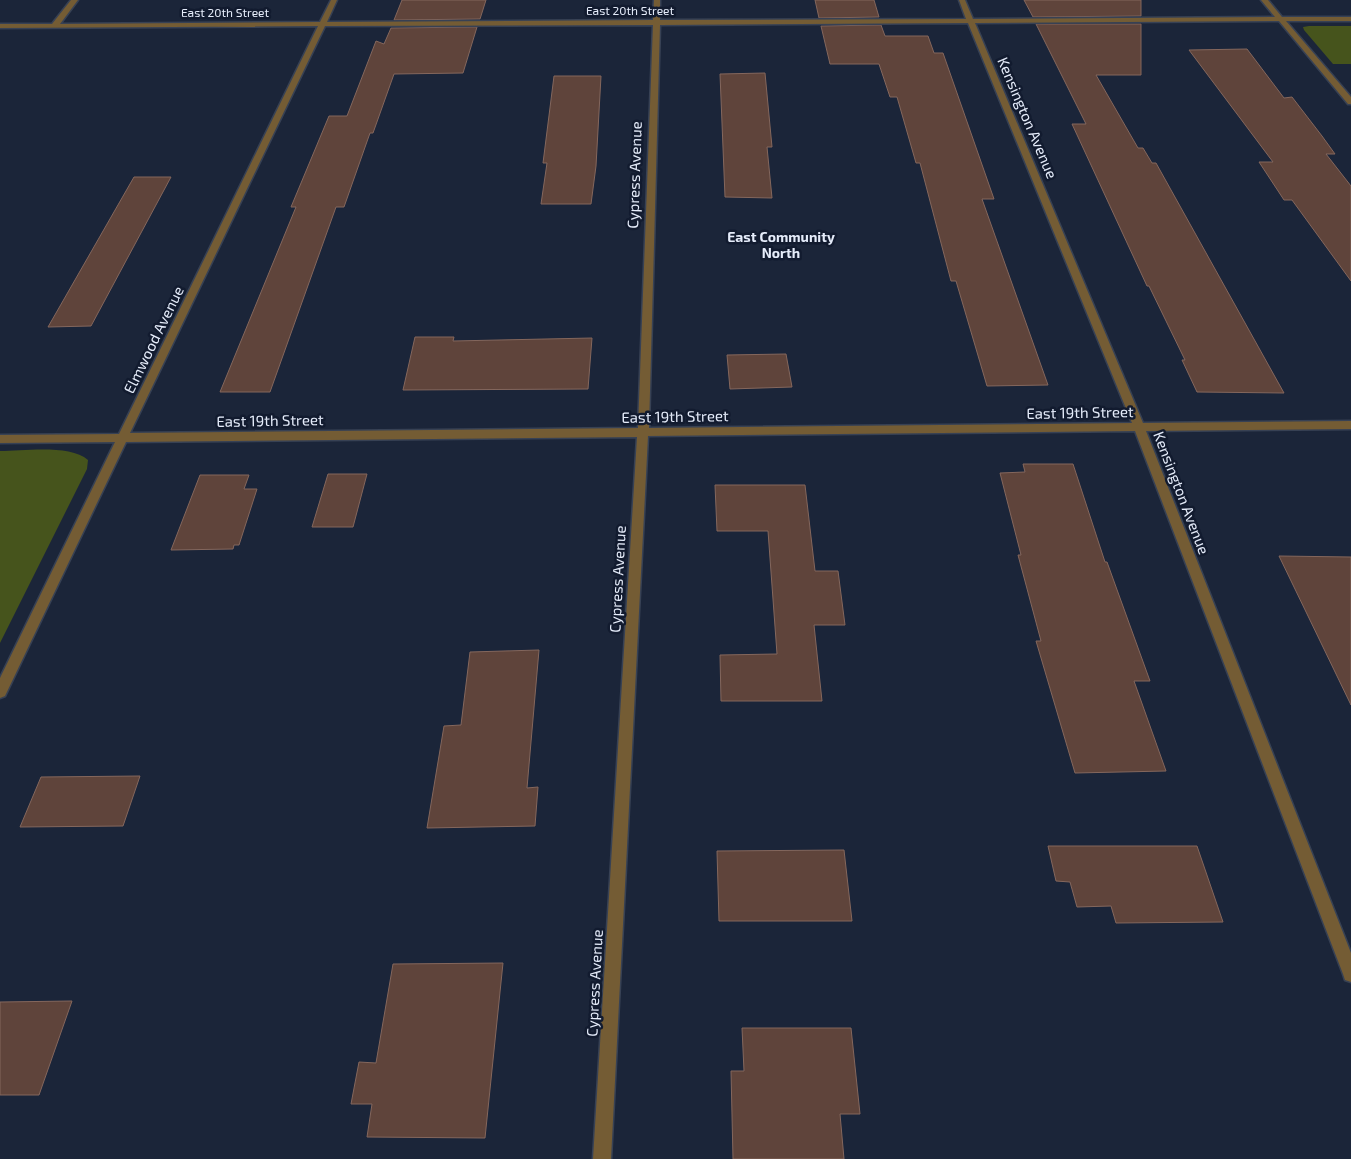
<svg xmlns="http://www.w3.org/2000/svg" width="1351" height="1159" viewBox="0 0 1351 1159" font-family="'Exo 2',sans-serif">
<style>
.green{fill:#46541c}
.building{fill:#5f443b;stroke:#84675d}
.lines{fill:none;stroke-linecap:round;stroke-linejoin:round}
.street-casing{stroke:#374154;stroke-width:3}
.street{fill:#745c34;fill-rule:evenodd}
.labels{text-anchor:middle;stroke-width:5;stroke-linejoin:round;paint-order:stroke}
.far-street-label{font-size:12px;fill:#e5ecfa;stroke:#121b2f}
.far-neighbourhood-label{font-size:14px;font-weight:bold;fill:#e5ecfa;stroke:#121b2f}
.street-label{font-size:15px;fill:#e5ecfa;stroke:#121b2f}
</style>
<rect width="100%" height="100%" fill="#1b2539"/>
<!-- green -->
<g class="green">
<path d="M1309,26h42v38h-18l-29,-34 -1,-3z"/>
<path d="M0,451c24,0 70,-7 88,9l-1,9 -87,174z"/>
</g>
<!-- building -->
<g class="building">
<path d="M402,0h84l-6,19 -86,1z"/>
<path d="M815,0h59l5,17 -60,1z"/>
<path d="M1024,0h117v16l-108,1z"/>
<path d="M1036,24h105v51h-45l42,73h5l9,15h4l128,230 -87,-1 -15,-32h3l-36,-74h-2l-75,-162h14z"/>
<path d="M881,25l4,11h43l6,17h9l51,146h-12l66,186 -61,1 -31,-105h-5l-31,-118h-4l-19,-66h-7l-11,-33h-49l-9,-38z"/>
<path d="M477,27l-14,46 -69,1 -21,59h-3l-26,74h-8l-66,185h-50l76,-185h-5l38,-91h18l29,-75 8,3 7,-16z"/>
<path d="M1247,49l37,49 8,-1 30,39 13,18h-9l25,32v95l-59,-81h-8l-25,-38h14l-84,-112z"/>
<path d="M765,73l7,74h-5l5,51 -47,-1 -5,-123z"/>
<path d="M554,76h47l-5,90 -5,38h-50l6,-41h-4z"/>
<path d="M134,177h37l-80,149 -43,1z"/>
<path d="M415,337h39l-1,4 139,-3 -4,51 -185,1z"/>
<path d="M786,354l6,33 -62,2 -3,-34z"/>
<path d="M1023,464h50l32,98h2l43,119h-16l32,90 -91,2 -39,-132h5l-23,-86h3l-21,-82 25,-1z"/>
<path d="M328,474h39l-14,53h-41z"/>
<path d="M200,475h49l-5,14h13l-18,56h-5l-1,4 -62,1z"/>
<path d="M715,485h90l10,86h23l7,54h-31l8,76h-101l-1,-46 57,-1 -9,-123h-51z"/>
<path d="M1279,556l72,1v148z"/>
<path d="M539,650l-12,138 11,-1 -3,39 -108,2 17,-102 17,-1 9,-73z"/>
<path d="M140,776l-17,50 -103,1 21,-50z"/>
<path d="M1048,846h149l26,76 -107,1 -5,-17 -34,1 -7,-25 -14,-1z"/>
<path d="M844,850l8,71h-133l-2,-70z"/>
<path d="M503,963l-18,175 -118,-1 5,-33h-21l8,-42 17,1 17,-99z"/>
<path d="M72,1001l-33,94h-39v-93z"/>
<path d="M742,1028h109l9,86h-20l4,45h-111l-2,-88h13z"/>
</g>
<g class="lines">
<!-- street casing -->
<g class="street-casing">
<path id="street" d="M71,0h7l-18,24 260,-2 11,-22h6l-10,22 326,-2 1,-20h6v20l306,-1 -7,-19h6l8,19 302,-2 -14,-17h7l14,17h69v4h-65l65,76v7h-3l-69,-83 -304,2 168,400 208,-2v8l-205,2 205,522v29l-6,-2 -2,-6 -208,-543 -487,5 -37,723h-18l44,-722 -511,5 -121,254 -5,2v-20l115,-236 -115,1v-8l119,-1 199,-408 -318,2v-4h52zM968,23l164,400 -483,5 11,-403zM653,25l-15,403 -508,5 195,-407z"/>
</g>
<!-- street -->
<use href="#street" class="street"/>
</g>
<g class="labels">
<!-- far-street labels -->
<g class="far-street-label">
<text x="630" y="15">East 20th Street</text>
<text x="225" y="17">East 20th Street</text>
</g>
<!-- far-neighbourhood labels -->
<g class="far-neighbourhood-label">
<text x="781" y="242">East Community<tspan x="781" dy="16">North</tspan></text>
</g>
<!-- street labels -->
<g class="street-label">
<text transform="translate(1027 118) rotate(67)" y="5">Kensington Avenue</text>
<text transform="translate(635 175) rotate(-88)" y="5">Cypress Avenue</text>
<text transform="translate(154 340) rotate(-64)" y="5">Elmwood Avenue</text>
<text transform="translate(1080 413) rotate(-1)" y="5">East 19th Street</text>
<text transform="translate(675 417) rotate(-1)" y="5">East 19th Street</text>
<text transform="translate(270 421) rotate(-1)" y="5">East 19th Street</text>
<text transform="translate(1181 493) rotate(69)" y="5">Kensington Avenue</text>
<text transform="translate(618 579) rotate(-87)" y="5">Cypress Avenue</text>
<text transform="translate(595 983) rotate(-87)" y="5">Cypress Avenue</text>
</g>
</g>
</svg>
